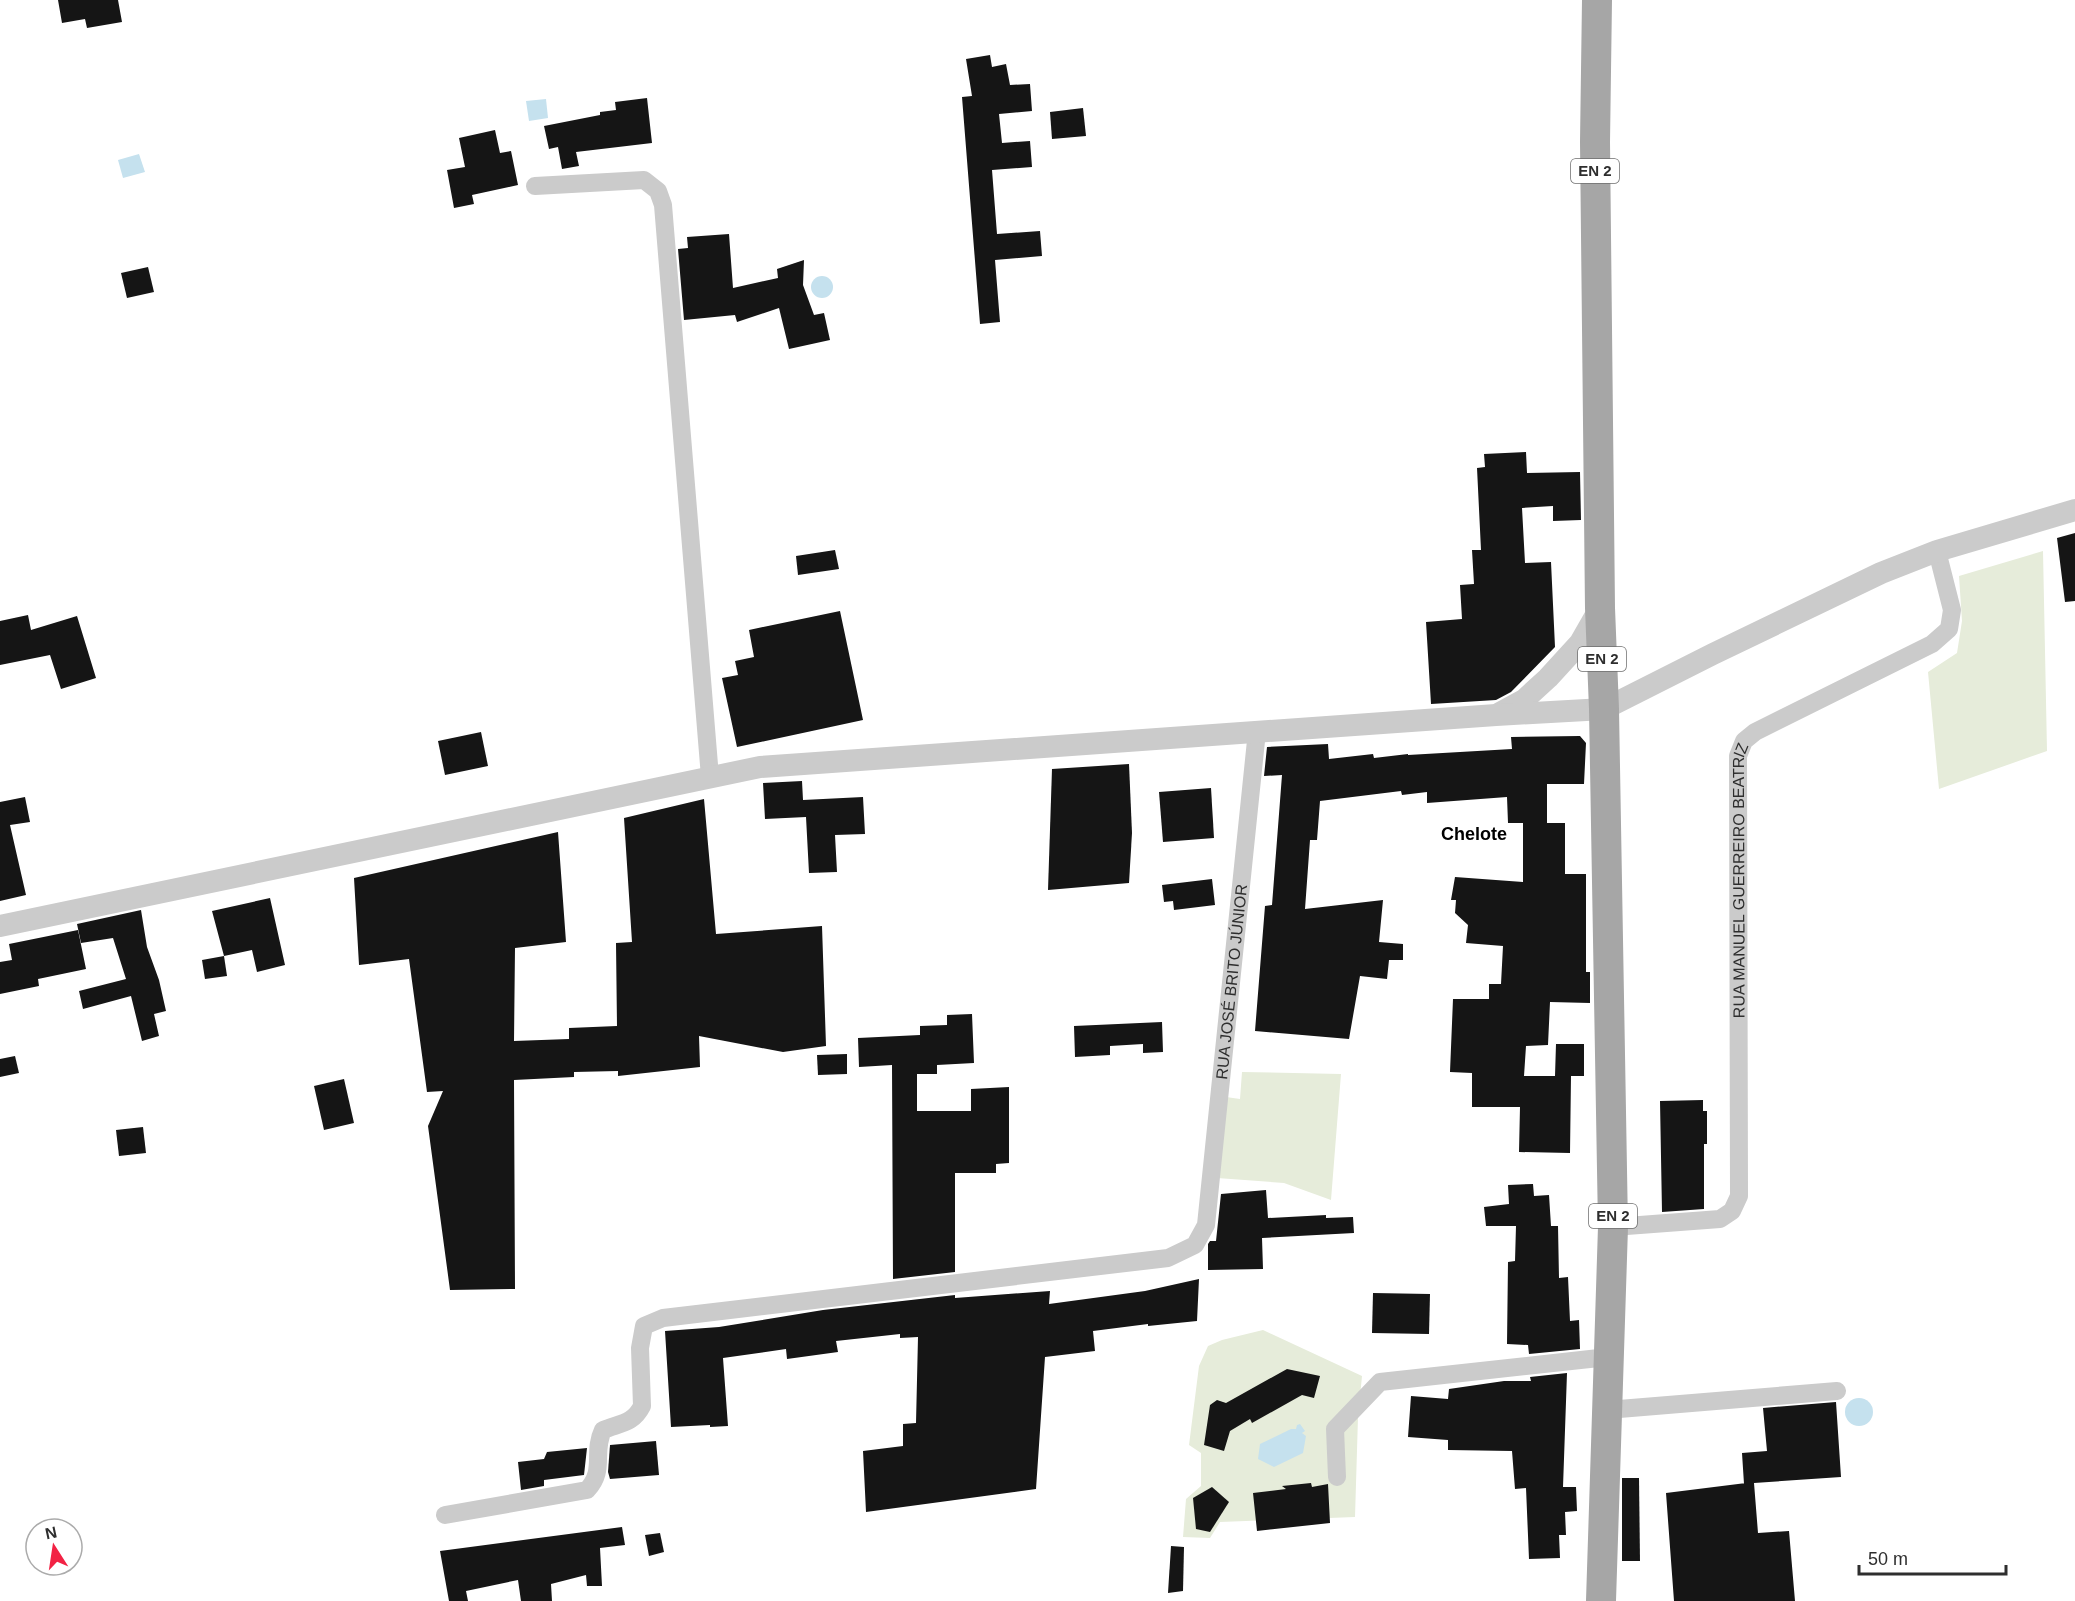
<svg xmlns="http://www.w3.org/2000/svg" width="2075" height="1601" viewBox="0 0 2075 1601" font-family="Arial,sans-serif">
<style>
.green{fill:#e6ecda}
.water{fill:#c5e1ee}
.building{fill:#151515}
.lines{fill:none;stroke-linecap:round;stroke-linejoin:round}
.minor{stroke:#cbcbcb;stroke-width:18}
.tertiary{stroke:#cbcbcb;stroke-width:22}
.primary{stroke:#a6a6a6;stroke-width:30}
.labels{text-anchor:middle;stroke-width:6;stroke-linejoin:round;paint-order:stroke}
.shield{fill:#fff;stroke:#6d6d6d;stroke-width:1.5}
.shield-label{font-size:15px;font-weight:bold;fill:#2e2e2e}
.street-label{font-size:16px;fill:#2e2e2e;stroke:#fff}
.neighbourhood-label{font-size:18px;font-weight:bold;fill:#000;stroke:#fff}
</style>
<rect width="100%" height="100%" fill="#fff"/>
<!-- green -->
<g class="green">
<path d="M2043,551l4,200 -108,38 -11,-117 29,-19 5,-32 -3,-45z"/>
<path d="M1242,1072l99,2 -10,126 -47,-17 -67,-5 9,-81 14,2z"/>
<path d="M1263,1330l99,46 -4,41 -3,100 -135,5 -10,16 -27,-1 3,-38 15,-13v-33l-12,-8 10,-79 9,-20 14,-6z"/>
</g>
<!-- water -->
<g class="water">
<path d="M546,99l2,19 -19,3 -3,-20z"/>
<path d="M139,154l6,18 -22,6 -5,-18z"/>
<circle cx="822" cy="287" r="11"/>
<circle cx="1859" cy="1412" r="14"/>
<path d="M1300,1424l5,7 -3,2 4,3 -3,17 -29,14 -16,-8 2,-15 31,-15h5l1,-4z"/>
</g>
<!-- building -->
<g class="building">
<path d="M58,0h60l4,22 -35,6 -2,-9 -23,4z"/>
<path d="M990,55l2,12 14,-3 4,21 20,-1 2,27 -33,3 3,29 28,-2 2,26 -40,3 5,64 43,-3 2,25 -47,4 5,62 -20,2 -18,-227 10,-1 -6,-37z"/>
<path d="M647,98l5,45 -76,9 3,14 -17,3 -4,-22 -9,2 -5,-23 56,-11v-3l16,-2 -1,-8z"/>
<path d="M1083,108l3,28 -34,3 -2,-27z"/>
<path d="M495,130l5,23 11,-2 7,34 -46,10 2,9 -20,4 -7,-38 18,-3 -6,-29z"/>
<path d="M729,234l4,54 45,-10 -1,-9 27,-9 -1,25 11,30 10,-2 6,27 -41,9 -10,-41 -42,14 -2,-7 -51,5 -6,-71 10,-1 -1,-11z"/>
<path d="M148,267l6,25 -27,6 -6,-25z"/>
<path d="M1526,452l1,21 53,-1 1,48 -28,1v-15l-31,2 3,55 26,-1 4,85 -44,45 -15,8 -65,4 -5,-82 36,-3 -2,-34 14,-1 -2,-34h9l-4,-82 8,-1 -1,-13z"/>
<path d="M2075,533v68l-10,1 -8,-64z"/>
<path d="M835,550l4,19 -41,6 -2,-19z"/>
<path d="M840,611l23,109 -126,27 -15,-69 16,-3 -3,-14 19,-4 -5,-27z"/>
<path d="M28,615l3,15 46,-14 19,62 -35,11 -11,-34 -50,10v-44z"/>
<path d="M481,732l7,34 -43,9 -7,-34z"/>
<path d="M1580,736l6,7 -2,41h-37v39h18v51h21v98h4v31l-40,-1 -2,43 -22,1 -2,30h31l1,-32h28v32h-13l-1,77 -51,-1 1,-45h-48v-34l-22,-1 3,-73h36v-15h12l2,-38 -37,-3 2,-18 -13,-12 1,-13h-5l4,-23 68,5v-59h-15l-1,-26 -80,6v-11l-25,3 -1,-4 -81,10 -3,39h-7l-5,69 78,-9 -4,42 24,2v16h-14l-2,19 -27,-3 -11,63 -94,-8 10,-125 7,-1 10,-130 -18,1 3,-29 61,-3 1,15 44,-5 1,4 34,-4v1l104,-6 -1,-12z"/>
<path d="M1129,764l3,69 -3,50 -81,7 4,-121z"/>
<path d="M802,781l1,19 60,-3 2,37 -30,1 2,37 -28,1 -3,-56 -41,2 -2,-36z"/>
<path d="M1211,788l3,50 -51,4 -4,-50z"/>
<path d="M25,797l5,25 -20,3 16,70 -26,6v-99z"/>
<path d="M704,799l12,135 106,-8 4,120 -43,6 -84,-16 1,31 -82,9v-5l-44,1v5l-60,3 1,209 -65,1 -22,-164 15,-35 -16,1 -18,-133 -50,6 -5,-87 204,-46 8,110 -51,6 -1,93 55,-2v-11l48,-2 -1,-83 16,-1 -8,-124z"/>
<path d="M1212,879l3,26 -41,5 -1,-9 -9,1 -2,-17z"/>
<path d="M270,898l15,67 -28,7 -5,-22 -28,6 -12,-45z"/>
<path d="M141,910l6,37 12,33 7,31 -12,3 5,22 -17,5 -11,-45 -48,13 -4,-18 47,-12 -13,-41 -32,5 -4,-19z"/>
<path d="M78,930l8,39 -48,10 1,7 -39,8v-32l12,-2 -3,-16z"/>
<path d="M224,956l3,20 -22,3 -3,-19z"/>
<path d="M972,1014l2,49 -37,2v9h-20v37h54v-22l38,-2v76l-13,1v9h-41v99l-62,7 -1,-214 -33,2 -1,-29 62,-3v-9l27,-1v-10z"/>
<path d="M1162,1022l1,30 -20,1v-9l-33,2v9l-35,2 -1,-31z"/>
<path d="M847,1054v20l-29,1 -1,-20z"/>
<path d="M15,1056l4,17 -19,4v-18z"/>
<path d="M344,1079l10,44 -30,7 -10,-44z"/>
<path d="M1703,1100v11h4v33h-3v65l-42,3 -2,-111z"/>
<path d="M143,1127l3,26 -27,3 -3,-26z"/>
<path d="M1533,1184l1,12 15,-1 2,31h7l1,52 9,-1 2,44 9,-1 1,29 -51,5 -1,-9 -21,-1 1,-82 7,-1 1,-35h-30l-2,-19 25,-3 -1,-19z"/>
<path d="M1266,1190l2,28 58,-3v3l27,-1 1,16 -92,5 1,31 -55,1v-26l2,-3h6l5,-47z"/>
<path d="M1199,1279l-2,42 -49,5v-2l-55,7 2,20 -50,6 -9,132 -170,23 -3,-61 40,-5v-22l13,-1 2,-86 -18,1v-4l-64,7 2,11 -51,7 -1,-10 -63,9 5,68 -18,1v-2l-39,2 -6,-96 54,-4 104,-17 132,-15v3l95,-7 -1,13 96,-13z"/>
<path d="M1373,1293l57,1 -1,40 -57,-1z"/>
<path d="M1287,1369l33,7 -6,22 -12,-3 -50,28 -2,-4 -20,12 -6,20 -20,-6 6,-40 7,-5 9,3z"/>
<path d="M1567,1373l-4,114h13l1,24 -12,1 1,23h-7l1,23 -31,1 -3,-71 -11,1 -3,-38 -64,-1v-10l-40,-3 3,-41 37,3 1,-10 55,-8h27l-1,-4z"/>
<path d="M1836,1402l5,75 -87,6 4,50 31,-2 6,70h-121l-8,-108 80,-10 -2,1 -2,-31 25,-2 -4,-43z"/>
<path d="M656,1441l3,34 -49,4 -2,-7 2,-27z"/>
<path d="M587,1448l-3,27 -40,5v6l-23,4 -3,-28 26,-3 3,-7z"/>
<path d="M1622,1478h17l1,83h-18z"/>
<path d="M1311,1483l1,4 16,-3 2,39 -73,8 -4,-38 33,-4 -4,-3z"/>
<path d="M1212,1487l17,15 -19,30 -14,-3 -3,-31z"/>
<path d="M622,1527l3,18 -25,3 2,38h-15l-1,-11 -35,9 1,17h-31l-3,-21 -52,11 2,10h-19l-9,-50z"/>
<path d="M660,1533l4,19 -15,4 -4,-21z"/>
<path d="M1171,1546l13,1 -1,44 -15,2z"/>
</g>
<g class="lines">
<!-- minor -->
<g class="minor">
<path d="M535,186l109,-6 14,11 5,14 47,572"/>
<path id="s1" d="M1613,1227l107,-8 12,-8 7,-15 -1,-440 6,-15 11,-9 177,-88 17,-15 3,-19 -15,-59"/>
<path d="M1607,1410l230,-19"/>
<path d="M1337,1477l-2,-48 45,-47 228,-25"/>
<path id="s2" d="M445,1515l142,-25c19,-20 5,-37 16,-60 17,-7 30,-6 39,-24l-2,-58 4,-22 19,-8 505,-60 27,-13 11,-20 51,-494"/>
</g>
<!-- tertiary -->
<g class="tertiary">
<path d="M1500,713l24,-13 24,-22 32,-35 20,-35"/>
<path d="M0,926l760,-159 736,-52 108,-6 109,-55 168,-81 56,-22 138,-41"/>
</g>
<!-- primary -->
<path class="primary" d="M1597,0l-2,142 5,466 4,101 9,518 -12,374"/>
</g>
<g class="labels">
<!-- shield labels -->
<g class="shield">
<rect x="1571" y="159" width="48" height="24" rx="4.5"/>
<rect x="1578" y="647" width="48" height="24" rx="4.5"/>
<rect x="1589" y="1204" width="48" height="24" rx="4.5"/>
</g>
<g class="shield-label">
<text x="1595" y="176">EN 2</text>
<text x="1602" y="664">EN 2</text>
<text x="1613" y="1221">EN 2</text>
</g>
<!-- street labels -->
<g class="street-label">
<text dy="6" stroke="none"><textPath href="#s1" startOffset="454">RUA MANUEL GUERREIRO BEATRIZ</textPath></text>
<text dy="6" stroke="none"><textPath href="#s2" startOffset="1162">RUA JOSÉ BRITO JÚNIOR</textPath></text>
</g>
<!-- neighbourhood labels -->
<g class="neighbourhood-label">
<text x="1474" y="840">Chelote</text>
</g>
</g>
<!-- north arrow -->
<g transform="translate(54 1547) rotate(348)"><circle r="28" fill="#ffffff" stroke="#ababab" stroke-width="1.5"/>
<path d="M0-4.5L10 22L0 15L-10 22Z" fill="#f22244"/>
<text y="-9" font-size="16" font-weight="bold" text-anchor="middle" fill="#2e2e2e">N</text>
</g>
<!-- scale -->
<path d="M1859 1565v9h147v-9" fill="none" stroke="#2e2e2e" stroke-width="3"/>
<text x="1868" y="1565" font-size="18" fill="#2e2e2e" stroke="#ffffff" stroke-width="4.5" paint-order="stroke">50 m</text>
</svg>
